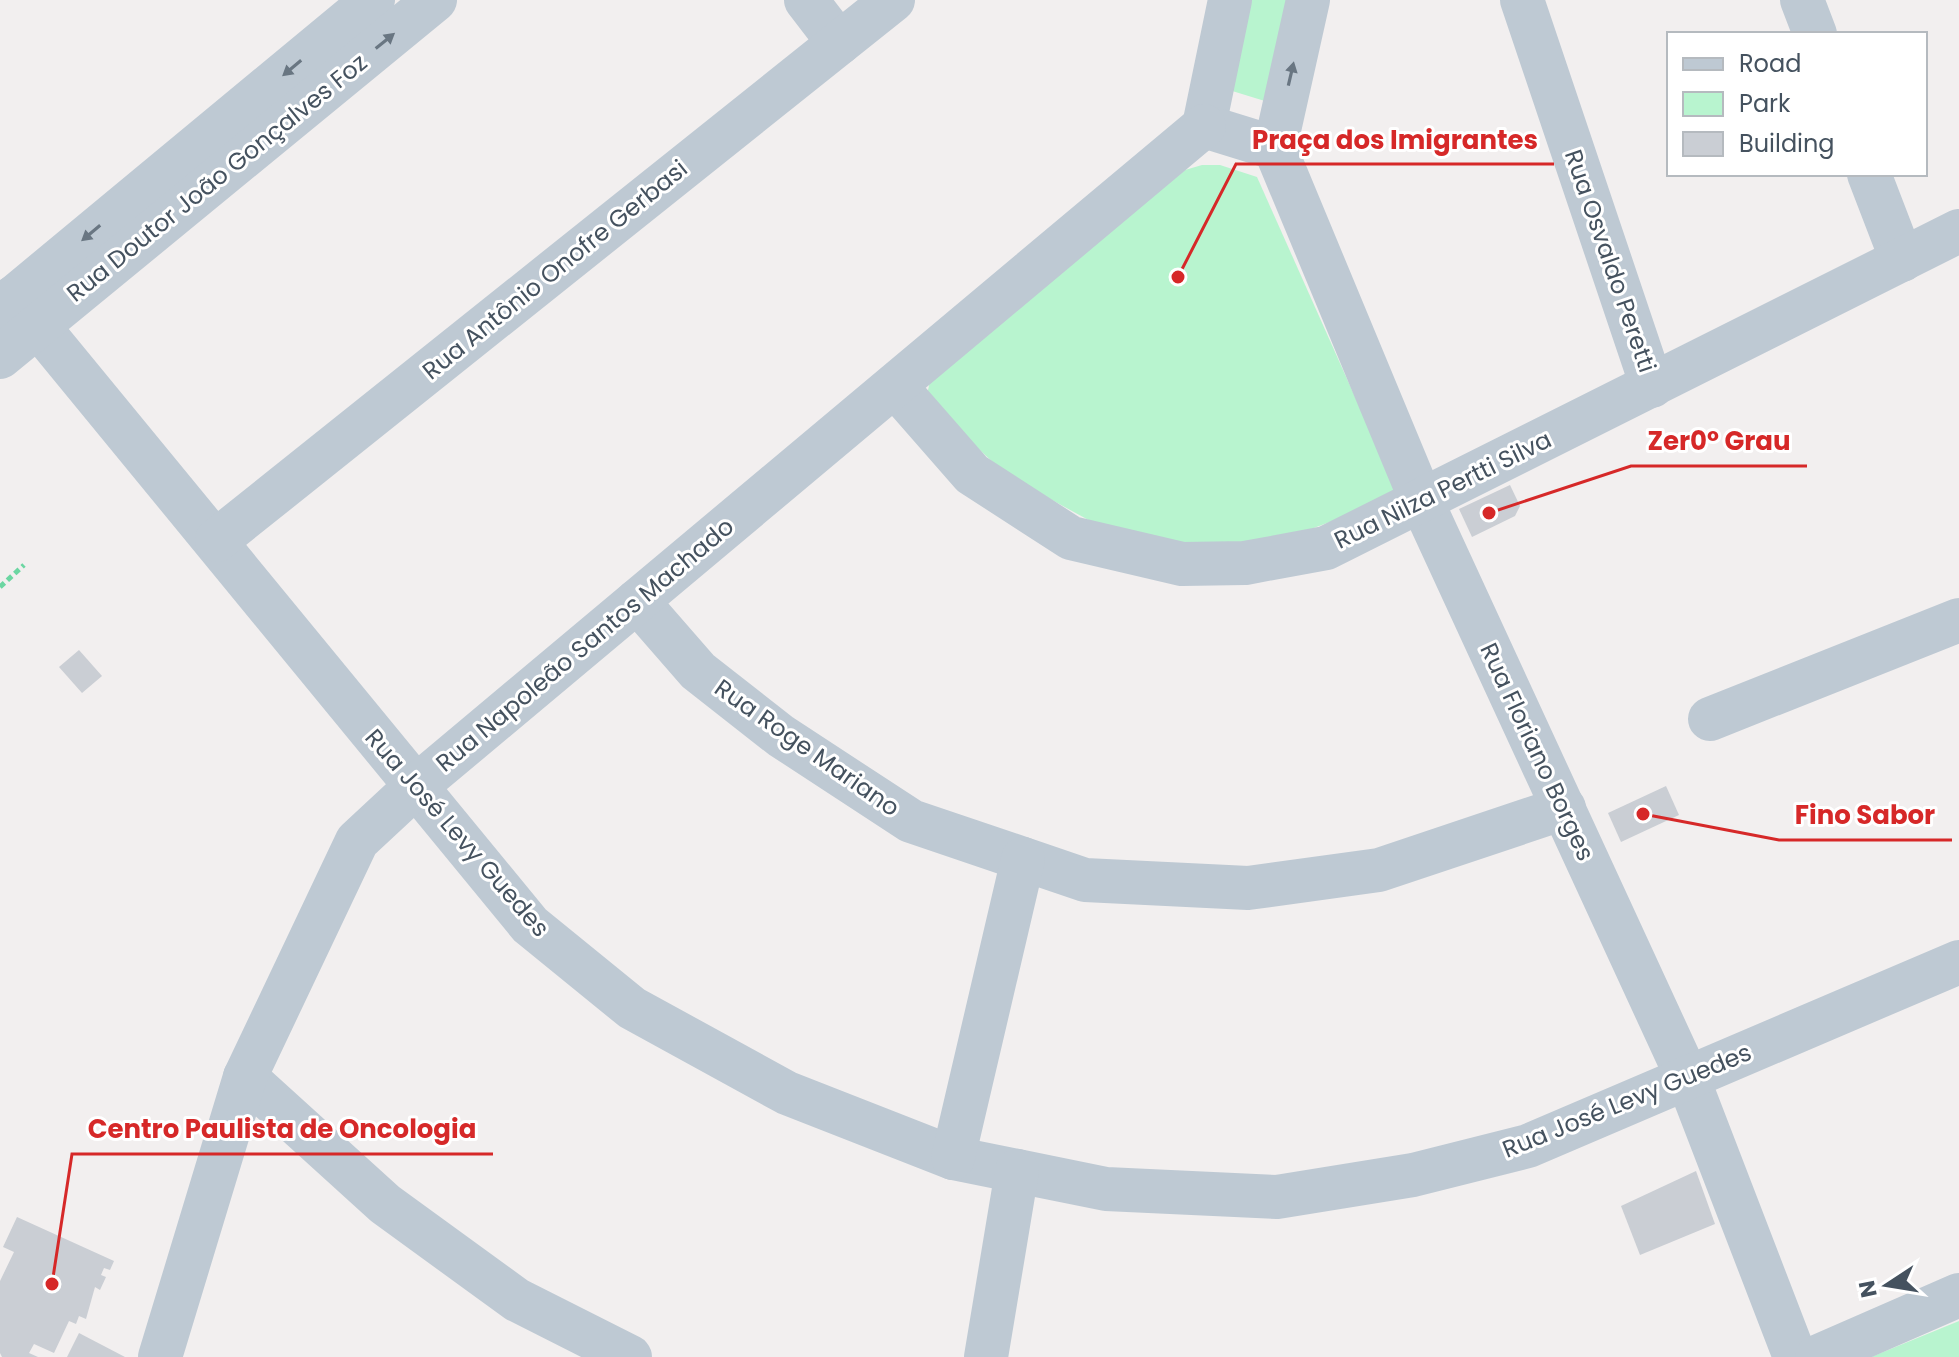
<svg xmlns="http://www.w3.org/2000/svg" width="1959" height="1357" viewBox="0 0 1959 1357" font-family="Poppins,sans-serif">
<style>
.green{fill:#b8f4cf}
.building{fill:#caced4}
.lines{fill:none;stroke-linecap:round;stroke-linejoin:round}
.path{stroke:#6cd6a2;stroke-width:5;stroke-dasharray:6 4;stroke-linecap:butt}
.minor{stroke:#bec9d3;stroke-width:44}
.oneway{fill:#697682}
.labels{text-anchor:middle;stroke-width:6;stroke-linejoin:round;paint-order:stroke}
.street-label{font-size:24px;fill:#45525f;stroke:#fff}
.leader{fill:none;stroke:#d62828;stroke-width:3}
.callout-dot{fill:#d62828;stroke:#fff;stroke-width:3}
.callout-label{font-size:26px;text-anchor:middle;font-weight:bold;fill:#d62828;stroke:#fff;stroke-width:6;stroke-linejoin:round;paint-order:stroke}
</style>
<rect width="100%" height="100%" fill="#f2efef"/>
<!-- green -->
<g class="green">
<path d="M1249,0h42l-23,102 -39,-12z"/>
<path d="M1202,165h18l37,12 140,314 -27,16 -59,22 -153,29 -150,-82 -72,-66 -9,-15 4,-19 254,-206z"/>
<path d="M1959,1321v36h-88z"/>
</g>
<!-- building -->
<g class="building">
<path d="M1510,485l10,21 -5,10 -43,21 -13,-28z"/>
<path d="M79,650l23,26 -20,17 -23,-26z"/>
<path d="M1666,786l13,29 -58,27 -13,-29z"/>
<path d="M1696,1171l19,53 -75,31 -19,-49z"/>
<path d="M17,1217l97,44 -4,9 -6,-2 -3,7 5,2 -6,13 -5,-3 -9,32 -7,-3 -3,8 -7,-3 -15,32 -20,-9 -5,9 9,4h-36l-2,-4v-72l14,-29 -11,-5z"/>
<path d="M79,1333l46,24h-58z"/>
</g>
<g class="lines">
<!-- path -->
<path class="path" d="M0,587l24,-22"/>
<!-- minor -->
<g class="minor">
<path d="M806,0l33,43"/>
<path d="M1522,0l130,386"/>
<path d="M1802,0l13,34"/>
<path d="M1204,126l26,-126"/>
<path d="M1204,126l71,22"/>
<path d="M1275,148l147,354 266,577 107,278"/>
<path d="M1275,148l33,-148"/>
<path d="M1869,174l33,86"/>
<path d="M14,297l516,628 102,83 155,85 166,65 153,31 171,8 136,-22 115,-29 431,-184"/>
<path d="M0,309l373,-309"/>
<path d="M0,357l435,-357"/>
<path d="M895,386l77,88 99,64 111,26 63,-1 81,-15 633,-317"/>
<path d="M217,540l676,-540"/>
<path d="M637,601l61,70 83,65 130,85 174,59 163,8 131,-18 185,-62"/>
<path d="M1710,719l249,-99"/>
<path d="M245,1077l140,127 132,96 113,57"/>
<path d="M953,1158l70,-299"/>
<path d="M160,1357l85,-280 112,-236 57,-53 790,-662"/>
<path d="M986,1357l31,-186"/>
<path d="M1817,1357l142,-62"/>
</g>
</g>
<!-- one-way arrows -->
<defs><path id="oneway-solid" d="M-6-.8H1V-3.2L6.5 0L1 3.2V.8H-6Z" transform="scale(2)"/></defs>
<g class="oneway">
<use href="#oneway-solid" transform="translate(385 41) rotate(-39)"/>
<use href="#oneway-solid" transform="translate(292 68) rotate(140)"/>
<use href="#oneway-solid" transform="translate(1291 74) rotate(-77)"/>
<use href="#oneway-solid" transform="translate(91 233) rotate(140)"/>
</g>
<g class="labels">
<!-- street labels -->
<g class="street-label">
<text transform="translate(217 178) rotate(-39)" y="8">Rua Doutor João Gonçalves Foz</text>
<text transform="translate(1610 261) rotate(71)" y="8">Rua Osvaldo Peretti</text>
<text transform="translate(555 270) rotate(-39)" y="8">Rua Antônio Onofre Gerbasi</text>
<text transform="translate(1443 490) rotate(-26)" y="8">Rua Nilza Pertti Silva</text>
<text transform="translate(585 645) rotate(-40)" y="8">Rua Napoleão Santos Machado</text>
<text transform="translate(807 748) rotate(35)" y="8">Rua Roge Mariano</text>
<text transform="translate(1537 752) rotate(65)" y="8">Rua Floriano Borges</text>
<text transform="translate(457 833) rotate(49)" y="8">Rua José Levy Guedes</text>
<text transform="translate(1627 1101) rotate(-22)" y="8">Rua José Levy Guedes</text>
</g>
</g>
<!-- callouts -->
<path class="leader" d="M1178 277L1236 164H1554M1489 513L1631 466H1807M1643 814L1779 840H1952M52 1284L72 1154H493"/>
<g class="callout-dot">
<circle cx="1178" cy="277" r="8"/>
<circle cx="1489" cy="513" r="8"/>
<circle cx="1643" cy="814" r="8"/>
<circle cx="52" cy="1284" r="8"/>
</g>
<g class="callout-label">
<text x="1395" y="149">Praça dos Imigrantes</text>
<text x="1719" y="450">Zer0º Grau</text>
<text x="1865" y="824">Fino Sabor</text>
<text x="282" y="1138">Centro Paulista de Oncologia</text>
</g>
<!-- legend -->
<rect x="1667" y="32" width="260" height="144" fill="#ffffff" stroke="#b5babf" stroke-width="2"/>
<rect x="1683" y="58" width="40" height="12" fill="#bec9d3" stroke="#b5babf" stroke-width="2"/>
<text x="1739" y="72" font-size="24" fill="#45525f">Road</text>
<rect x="1683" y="92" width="40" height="24" fill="#b8f4cf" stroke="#b5babf" stroke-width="2"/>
<text x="1739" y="112" font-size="24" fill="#45525f">Park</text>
<rect x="1683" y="132" width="40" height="24" fill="#caced4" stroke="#b5babf" stroke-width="2"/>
<text x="1739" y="152" font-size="24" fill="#45525f">Building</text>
<!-- north arrow -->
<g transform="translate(1887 1285) rotate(258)" stroke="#ffffff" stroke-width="6" paint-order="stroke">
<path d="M0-6L14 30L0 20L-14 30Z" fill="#45525f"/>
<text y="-12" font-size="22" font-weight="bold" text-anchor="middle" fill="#45525f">N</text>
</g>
</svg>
